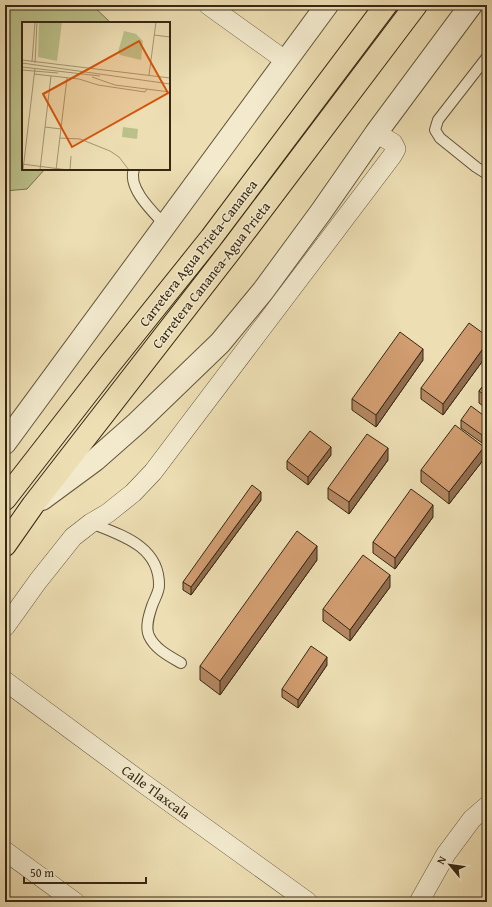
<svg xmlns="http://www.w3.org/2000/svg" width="492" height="907" viewBox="0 0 492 907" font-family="'Gentium Book Plus',serif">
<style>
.green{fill:#bbc08a;stroke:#79744f}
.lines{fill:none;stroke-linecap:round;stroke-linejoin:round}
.service-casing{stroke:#64563c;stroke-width:12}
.minor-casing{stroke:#64563c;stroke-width:20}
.tertiary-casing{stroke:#64563c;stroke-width:24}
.primary-casing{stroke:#372814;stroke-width:24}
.service{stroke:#f3eace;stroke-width:10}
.minor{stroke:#f3eace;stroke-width:19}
.tertiary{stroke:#f3eace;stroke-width:22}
.primary{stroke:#eddeb3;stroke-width:22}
.wall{fill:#b48761;stroke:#372814}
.shaded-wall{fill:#926e4f;stroke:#372814}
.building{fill:#d19d71;stroke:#372814}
.labels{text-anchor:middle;stroke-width:3;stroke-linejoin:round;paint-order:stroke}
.street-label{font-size:14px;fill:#372814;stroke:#f3eace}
.inset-road{fill:none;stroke:#a49573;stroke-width:1}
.view{fill:#d6540d;fill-opacity:0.15;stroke:#d6540d;stroke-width:2}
.inset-edge{fill:none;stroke:#372814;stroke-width:2}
</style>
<rect width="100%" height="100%" fill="#eddeb3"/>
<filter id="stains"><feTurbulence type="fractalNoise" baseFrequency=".005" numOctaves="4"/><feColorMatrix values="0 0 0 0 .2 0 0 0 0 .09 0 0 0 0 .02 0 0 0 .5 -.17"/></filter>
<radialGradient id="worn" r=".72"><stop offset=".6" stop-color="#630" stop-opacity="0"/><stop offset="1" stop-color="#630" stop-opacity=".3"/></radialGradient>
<!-- green -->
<path class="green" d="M5,5h87l19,18h-88v146h22l-18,20 -22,2z"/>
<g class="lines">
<!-- service casing -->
<g class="service-casing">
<g id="service">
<path d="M487,57l-49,63 -3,10 5,8 36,29 11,7"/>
<path d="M134,169c-7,19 19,43 31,56"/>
<path d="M91,523c30,12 69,23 68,63 0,6 -5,14 -7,20 -3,9 -7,21 -3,30 6,13 20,20 32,27"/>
</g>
</g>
<!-- minor casing -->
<g class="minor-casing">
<g id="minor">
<path d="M208,5l78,56"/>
<path d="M5,627l33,-46 35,-44 18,-14 17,-10 25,-20 20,-21 239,-316 4,-7 -3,-6 -17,-10"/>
<path d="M5,681l138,102 165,119"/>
<path d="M5,851l70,51"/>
<path d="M419,902l27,-48 26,-35 15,-13"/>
</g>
</g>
<!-- tertiary casing -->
<g class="tertiary-casing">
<g id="tertiary">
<path d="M5,443l322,-438"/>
<path d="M42,499l53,-39 42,-37 83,-80 43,-52 58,-79 55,-79 95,-128"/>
</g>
</g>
<!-- primary casing -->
<g class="primary-casing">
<g id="primary">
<path d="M5,499l105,-135 101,-126 175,-233"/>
<path d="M5,545l28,-40 201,-259 182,-241"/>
</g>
</g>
<!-- service -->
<use href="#service" class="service"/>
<!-- minor -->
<use href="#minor" class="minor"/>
<!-- tertiary -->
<use href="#tertiary" class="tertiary"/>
<!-- primary -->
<use href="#primary" class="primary"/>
</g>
<!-- wall -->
<g class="wall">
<path d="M487,336v19l-44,60 -22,-16v-11z"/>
<path d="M423,360l-47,67 -24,-17v-11z"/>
<path d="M487,381v28l-8,-6v-12z"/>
<path d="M487,418l-5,25 -21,-15v-8z"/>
<path d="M331,455l-23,30 -21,-16v-8z"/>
<path d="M484,459l-35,45 -28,-22v-12z"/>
<path d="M388,460l-39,54 -21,-15v-11z"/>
<path d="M261,500l-70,95 -8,-5v-8z"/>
<path d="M433,517l-38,52 -22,-16v-11z"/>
<path d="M317,560l-97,135 -20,-15v-14z"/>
<path d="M390,587l-40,54 -27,-20v-12z"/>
<path d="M327,665l-29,43 -16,-11v-8z"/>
</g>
<!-- shaded-wall -->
<g class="shaded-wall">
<path d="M487,343v12l-44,60v-11z"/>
<path d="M423,349v11l-47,67v-12z"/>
<path d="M487,428v8l-5,7v-8z"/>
<path d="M331,447v8l-23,30v-8z"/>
<path d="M484,447v12l-35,45v-12z"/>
<path d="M388,448v12l-39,54v-12z"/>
<path d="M261,492v8l-70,95v-8z"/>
<path d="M433,505v12l-38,52v-11z"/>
<path d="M317,546v14l-97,135v-14z"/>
<path d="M390,575v12l-40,54v-11z"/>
<path d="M327,657v8l-29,43v-8z"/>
</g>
<!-- building -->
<g class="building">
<path d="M469,323l18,13v7l-44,61 -22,-16z"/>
<path d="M400,332l23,17 -47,66 -24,-16z"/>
<path d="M487,381v16l-8,-6z"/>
<path d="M471,406l16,12v10l-5,7 -21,-15z"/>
<path d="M455,425l29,22 -35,45 -28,-22z"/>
<path d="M310,431l21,16 -23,30 -21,-16z"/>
<path d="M367,434l21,14 -39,54 -21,-14z"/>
<path d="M252,485l9,7 -70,95 -8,-5z"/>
<path d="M411,489l22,16 -38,53 -22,-16z"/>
<path d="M297,531l20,15 -97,135 -20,-15z"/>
<path d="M363,555l27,20 -40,55 -27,-21z"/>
<path d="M311,646l16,11 -29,43 -16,-11z"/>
</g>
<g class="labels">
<!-- street labels -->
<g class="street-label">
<text transform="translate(198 253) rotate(-52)" y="5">Carretera Agua Prieta-Cananea</text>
<text transform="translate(211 275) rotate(-52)" y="5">Carretera Cananea-Agua Prieta</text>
<text transform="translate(156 792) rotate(36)" y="5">Calle Tlaxcala</text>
</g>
</g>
<!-- overview -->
<g transform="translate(22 22)">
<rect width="148" height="148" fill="#eddeb3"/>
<path d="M17,0h23l-5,39 -19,-4zM102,9l12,3 7,7 -2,19 -21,-5 -2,-3zM101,105l15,2 -1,10 -15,-2z" fill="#bbc08a"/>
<path class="inset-road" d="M132,13l16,2M0,38l148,18M10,40l3,-40M0,41l148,21M13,41l2,-41M0,45l78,9M0,48l36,3M12,52l45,5 19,6 47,7 2,-3M127,53l7,-53M70,55l23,8 55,7M23,105l16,2M38,116l20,1 30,12 9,6 10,13M0,142l46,6M1,148l12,-102M18,148l11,-94M34,148l11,-92M48,148l1,-14"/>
<path class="view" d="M117,19l29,52 -96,54 -29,-53z"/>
<rect width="148" height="148" class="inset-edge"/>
</g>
<!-- margin -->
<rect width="492" height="907" fill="none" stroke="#eddeb3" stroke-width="20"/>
<rect x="6" y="6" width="480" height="895" fill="none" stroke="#372814" stroke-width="2"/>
<rect x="10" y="10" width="472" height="887" fill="none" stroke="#372814"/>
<!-- north arrow -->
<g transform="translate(450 865) rotate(299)" stroke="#f3eace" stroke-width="3" paint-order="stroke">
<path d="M0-3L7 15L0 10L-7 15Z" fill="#372814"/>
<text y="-6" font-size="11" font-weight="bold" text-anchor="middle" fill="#372814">N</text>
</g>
<!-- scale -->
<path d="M24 877v6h122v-6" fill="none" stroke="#372814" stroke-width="2"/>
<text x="30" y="877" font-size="12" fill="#372814" stroke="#f3eace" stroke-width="3" paint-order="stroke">50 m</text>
<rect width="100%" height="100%" filter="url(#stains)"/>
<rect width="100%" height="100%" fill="url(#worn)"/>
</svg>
